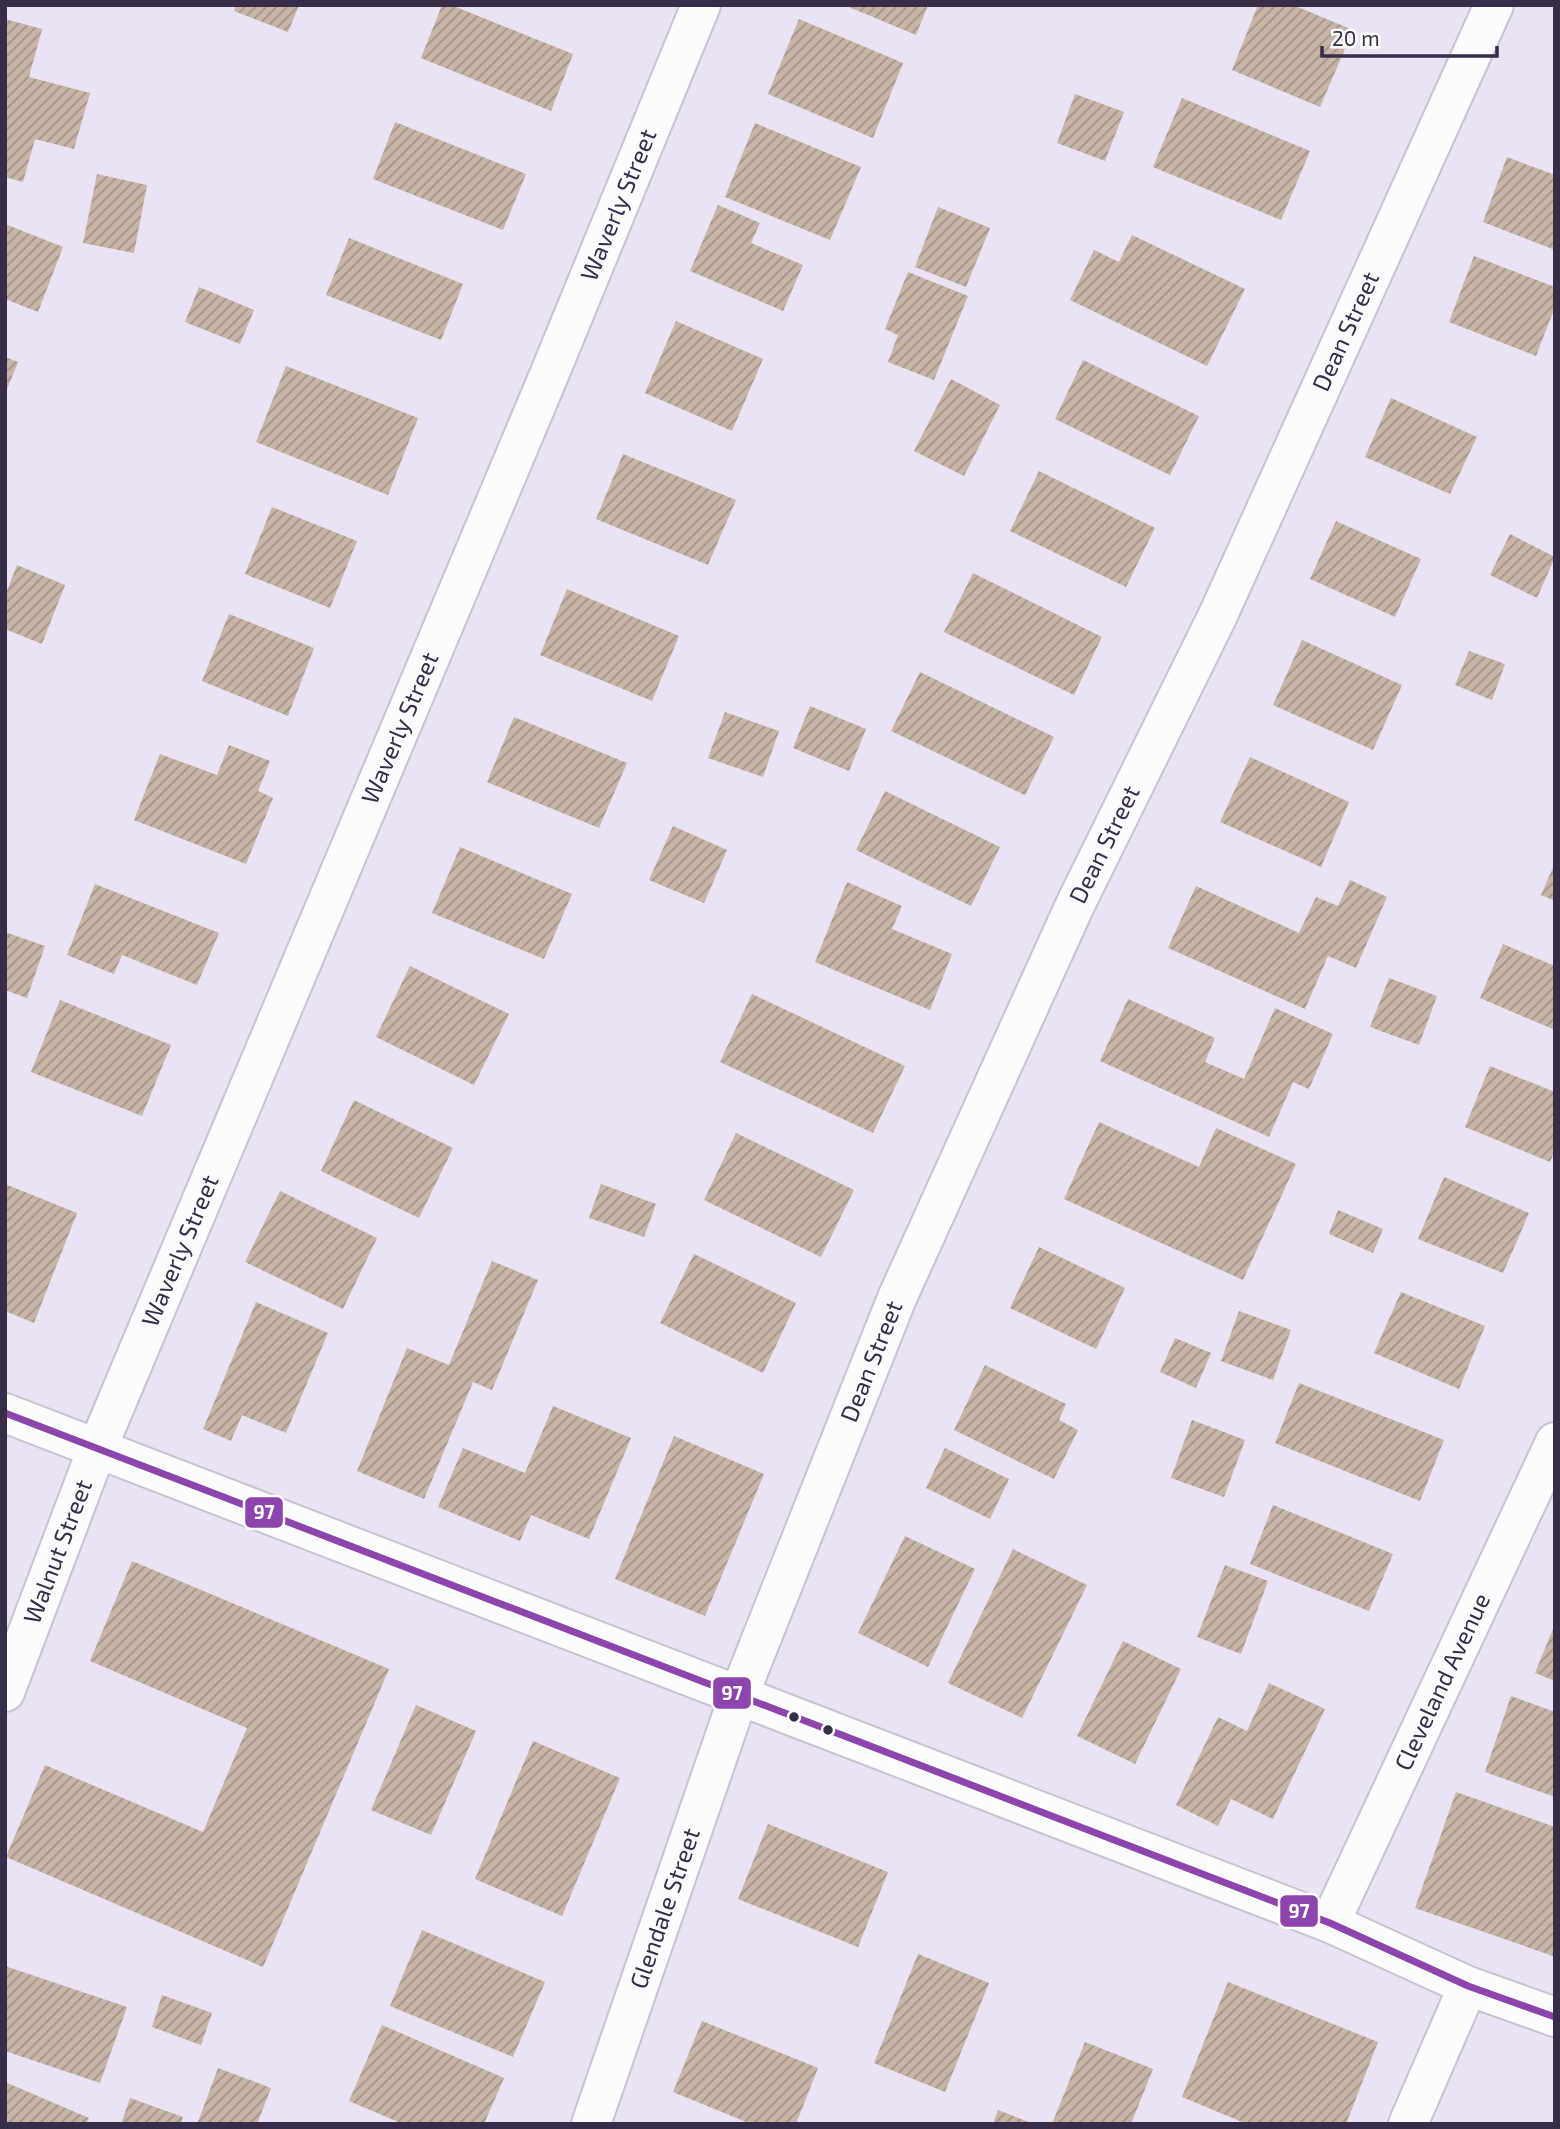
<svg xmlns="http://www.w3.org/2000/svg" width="1560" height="2129" viewBox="0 0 1560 2129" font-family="'Exo 2',sans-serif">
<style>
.building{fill:url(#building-hatch)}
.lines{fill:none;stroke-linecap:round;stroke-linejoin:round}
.street-casing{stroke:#c9c1d5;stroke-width:42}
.secondary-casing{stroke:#c9c1d5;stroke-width:42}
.street{stroke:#fcfbfd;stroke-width:38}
.secondary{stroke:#fcfbfd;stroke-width:38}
.bus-1-casing{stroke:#fff;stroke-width:12}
.bus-1{stroke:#8e44ad;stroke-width:7}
.bus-dot{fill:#372d48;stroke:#fff;stroke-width:2.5}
.labels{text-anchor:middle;stroke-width:7;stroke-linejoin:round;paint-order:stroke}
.street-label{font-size:24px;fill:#372d48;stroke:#fff}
.line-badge{stroke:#fff;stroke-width:2.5}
.badge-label{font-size:19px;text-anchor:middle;font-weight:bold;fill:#fff}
</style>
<defs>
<pattern id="building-hatch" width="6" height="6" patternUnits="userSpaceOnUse" patternTransform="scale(1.75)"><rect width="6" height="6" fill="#c9b4a8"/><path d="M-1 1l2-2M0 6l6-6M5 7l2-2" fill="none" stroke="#a4938b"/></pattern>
</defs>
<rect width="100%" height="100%" fill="#e9e3f3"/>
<!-- building -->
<g class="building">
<path d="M236,5h63l-11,27 -54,-21z"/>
<path d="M442,5h9l122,49 -22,57 -130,-53z"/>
<path d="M844,5h84l-12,30z"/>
<path d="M1258,5h35l60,25 -33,77 -88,-37z"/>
<path d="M5,19l37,10 -13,48 61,16 -16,56 -39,-10 -12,43 -18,-5z"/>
<path d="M799,19l104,44 -30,75 -105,-44z"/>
<path d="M1075,94l49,18 -19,49 -48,-18z"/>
<path d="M1182,98l128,53 -29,69 -128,-53z"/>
<path d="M395,122l131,52 -23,56 -130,-51z"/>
<path d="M755,123l106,44 -31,73 -105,-43z"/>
<path d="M1507,157l48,18v75l-72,-28z"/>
<path d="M97,174l50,11 -13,68 -51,-10z"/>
<path d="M718,205l42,18 -9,20 52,22 -20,46 -93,-40z"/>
<path d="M938,207l52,21 -24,59 -51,-20z"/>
<path d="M5,224l58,23 -25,65 -33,-13z"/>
<path d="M1132,235l113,54 -38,77 -137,-66 24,-50 25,12z"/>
<path d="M349,238l114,46 -22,56 -115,-45z"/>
<path d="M1474,256l81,31v20l-19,49 -87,-34z"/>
<path d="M908,272l60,24 -34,84 -46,-18 10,-27 -13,-6z"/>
<path d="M199,287l55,23 -14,34 -55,-22z"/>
<path d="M676,321l87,38 -31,72 -87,-38z"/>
<path d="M5,357l13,5 -13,32z"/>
<path d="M1083,360l116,56 -29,59 -115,-56z"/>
<path d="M286,366l132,52 -30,77 -132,-53z"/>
<path d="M951,379l49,26 -36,71 -50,-25z"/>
<path d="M1391,398l86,39 -27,57 -85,-37z"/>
<path d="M623,454l113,46 -28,65 -112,-46z"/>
<path d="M1039,471l116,57 -29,59 -116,-56z"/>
<path d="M272,507l85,34 -27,67 -85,-34z"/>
<path d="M1336,521l85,38 -26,58 -85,-38z"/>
<path d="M1510,534l45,23 -18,41 -47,-23z"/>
<path d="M17,565l48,20 -23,59 -37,-15v-33z"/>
<path d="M973,573l129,64 -28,58 -130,-63z"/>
<path d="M567,589l112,47 -27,65 -112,-46z"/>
<path d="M229,614l85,34 -26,68 -86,-35z"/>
<path d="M1302,640l100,45 -29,65 -100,-45z"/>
<path d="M1469,651l36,13 -13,36 -37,-15z"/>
<path d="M920,672l134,65 -29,58 -134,-64z"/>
<path d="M810,706l56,23 -17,42 -56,-23z"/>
<path d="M725,712l54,19 -16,46 -55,-19z"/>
<path d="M514,717l113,46 -28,65 -112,-46z"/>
<path d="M229,745l41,16 -12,30 15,7 -27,66 -112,-44 26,-66 57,21z"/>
<path d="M1250,757l99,45 -28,65 -101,-45z"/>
<path d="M885,791l115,56 -29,59 -115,-56z"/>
<path d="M673,826l54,24 -23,53 -55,-23z"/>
<path d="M460,847l112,47 -28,65 -112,-46z"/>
<path d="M1555,863v38l-14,-6z"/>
<path d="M1350,880l37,17 -31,71 -28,-12 -23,53 -137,-61 28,-62 103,47 17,-36 22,9z"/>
<path d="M847,882l55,24 -10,23 60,25 -22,56 -115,-48z"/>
<path d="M95,884l124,49 -22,52 -75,-30 -8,19 -47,-19z"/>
<path d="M5,932l40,14 -18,52 -22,-8z"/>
<path d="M1503,944l52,22v64l-75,-32z"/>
<path d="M410,966l99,48 -35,71 -98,-48z"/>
<path d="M1389,978l48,18 -18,49 -49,-18z"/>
<path d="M752,994l153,72 -32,67 -153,-71z"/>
<path d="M1128,999l87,39 -10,24 39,17 31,-71 58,26 -24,55 -16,-7 -24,55 -169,-76z"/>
<path d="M60,1000l111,45 -29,71 -111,-44z"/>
<path d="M1490,1066l65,26v58l-5,12 -85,-35z"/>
<path d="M354,1100l99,48 -34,70 -98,-47z"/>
<path d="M1099,1122l100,45 17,-39 80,36 -53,116 -179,-81z"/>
<path d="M736,1133l118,57 -33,67 -117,-57z"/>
<path d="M1444,1177l85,36 -26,60 -85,-34z"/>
<path d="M5,1184l72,29 -43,110 -29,-12z"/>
<path d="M601,1184l55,20 -12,33 -55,-19z"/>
<path d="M280,1191l97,47 -34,71 -98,-47z"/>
<path d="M1338,1210l45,19 -10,24 -44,-19z"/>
<path d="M1039,1247l86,41 -29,61 -86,-41z"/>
<path d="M694,1254l102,49 -33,70 -103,-50z"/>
<path d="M492,1261l46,19 -46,110 -19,-8 -49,117 -67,-28 50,-123 42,17z"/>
<path d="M1401,1292l84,34 -26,63 -85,-36z"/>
<path d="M256,1302l72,31 -42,100 -44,-18 -11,26 -28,-12z"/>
<path d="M1239,1311l52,19 -18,50 -52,-19z"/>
<path d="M1175,1338l36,15 -15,35 -36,-16z"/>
<path d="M985,1365l81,39 -7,16 19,10 -24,49 -100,-49z"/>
<path d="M1299,1383l145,57 -24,61 -145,-58z"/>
<path d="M553,1406l78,32 -42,101 -58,-24 -11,26 -82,-34 25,-59 62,25z"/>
<path d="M1192,1420l53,20 -21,57 -53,-19z"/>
<path d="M674,1436l90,38 -59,142 -90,-37z"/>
<path d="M945,1448l64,31 -19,40 -64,-31z"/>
<path d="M1273,1505l120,49 -24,57 -119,-47z"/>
<path d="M905,1536l70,33 -47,98 -70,-34z"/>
<path d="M1013,1549l74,36 -65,133 -74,-35z"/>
<path d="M132,1561l257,108 -126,298 -257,-110 39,-92 158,67 44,-104 -157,-67z"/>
<path d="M1225,1565l43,16 -27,73 -44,-17z"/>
<path d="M1555,1624v57l-20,-8z"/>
<path d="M1123,1641l58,28 -46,95 -58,-28z"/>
<path d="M1269,1683l56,26 -52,110 -42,-20 -13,27 -42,-21 42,-88 29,14z"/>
<path d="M1511,1696l44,16v85l-70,-25z"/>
<path d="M416,1705l60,26 -45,104 -60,-25z"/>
<path d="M533,1741l87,37 -58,138 -87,-37z"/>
<path d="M1456,1792l99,35 -2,129 -138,-48z"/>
<path d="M768,1824l120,48 -30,75 -120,-48z"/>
<path d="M422,1930l123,52 -32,75 -123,-51z"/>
<path d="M918,1954l71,29 -44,109 -71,-29z"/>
<path d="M5,1966l122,41 -27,76 -95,-32z"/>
<path d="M1228,1982l150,60 -32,82h-99l-65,-27z"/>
<path d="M162,1995l50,18 -11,32 -49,-18z"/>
<path d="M702,2021l116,47 -22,56h-45l-78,-32z"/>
<path d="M382,2025l122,53 -20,46h-81l-54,-23z"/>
<path d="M1085,2042l68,27 -22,55h-79z"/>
<path d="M218,2068l53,20 -14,36 -59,-2z"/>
<path d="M5,2082l84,36 -3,6h-81z"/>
<path d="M130,2098l53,19 -2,7h-60z"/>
<path d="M998,2110l36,14h-41z"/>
</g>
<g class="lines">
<!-- street casing -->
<g class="street-casing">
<g id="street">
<path id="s1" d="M97,1449l452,-1074 152,-370"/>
<path id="s2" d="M739,1695l158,-397 178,-393 143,-290 276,-610"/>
<path id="s3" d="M1330,1923l225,-481"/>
<path d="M1408,2124l60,-138"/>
</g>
</g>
<!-- secondary casing -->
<g class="secondary-casing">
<g id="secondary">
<path d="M5,1413l1325,510 138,63 87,31"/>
<path id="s4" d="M5,1692l92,-243"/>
<path id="s5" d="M591,2124l148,-429"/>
</g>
</g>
<!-- street -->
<use href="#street" class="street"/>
<!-- secondary -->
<use href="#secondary" class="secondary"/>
<!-- bus-1 casing -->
<g class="bus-1-casing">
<path id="bus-1" d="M5,1413l1325,510 138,63 87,31"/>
</g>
<!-- bus-1 -->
<use href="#bus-1" class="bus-1"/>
</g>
<!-- markers -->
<g class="bus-dot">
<circle cx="794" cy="1717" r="6"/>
<circle cx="828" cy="1730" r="6"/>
</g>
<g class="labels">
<!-- street labels -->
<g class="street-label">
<text dy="8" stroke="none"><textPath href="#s1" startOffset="1349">Waverly Street</textPath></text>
<text dy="8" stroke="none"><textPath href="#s2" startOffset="1493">Dean Street</textPath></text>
<text dy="8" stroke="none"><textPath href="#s1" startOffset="782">Waverly Street</textPath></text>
<text dy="8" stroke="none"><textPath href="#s2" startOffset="926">Dean Street</textPath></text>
<text dy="8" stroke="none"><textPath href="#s1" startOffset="215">Waverly Street</textPath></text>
<text dy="8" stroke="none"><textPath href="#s2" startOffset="359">Dean Street</textPath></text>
<text dy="8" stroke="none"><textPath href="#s4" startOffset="150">Walnut Street</textPath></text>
<text dy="8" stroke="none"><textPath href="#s3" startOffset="266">Cleveland Avenue</textPath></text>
<text dy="8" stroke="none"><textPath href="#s5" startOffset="228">Glendale Street</textPath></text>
</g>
</g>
<g class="line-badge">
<rect x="244" y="1496" width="40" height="33" rx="7" fill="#8e44ad"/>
<rect x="712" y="1676" width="40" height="34" rx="7" fill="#8e44ad"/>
<rect x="1279" y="1894" width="40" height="34" rx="7" fill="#8e44ad"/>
</g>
<g class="badge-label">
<text x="264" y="1519">97</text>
<text x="732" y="1700">97</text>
<text x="1299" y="1918">97</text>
</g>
<!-- border -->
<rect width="1560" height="2129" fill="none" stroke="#372d48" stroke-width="14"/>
<!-- scale -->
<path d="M1322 46v10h175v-10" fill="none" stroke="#372d48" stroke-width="3.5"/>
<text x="1332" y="46" font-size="21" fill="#372d48" stroke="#ffffff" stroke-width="5" paint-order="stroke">20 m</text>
</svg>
